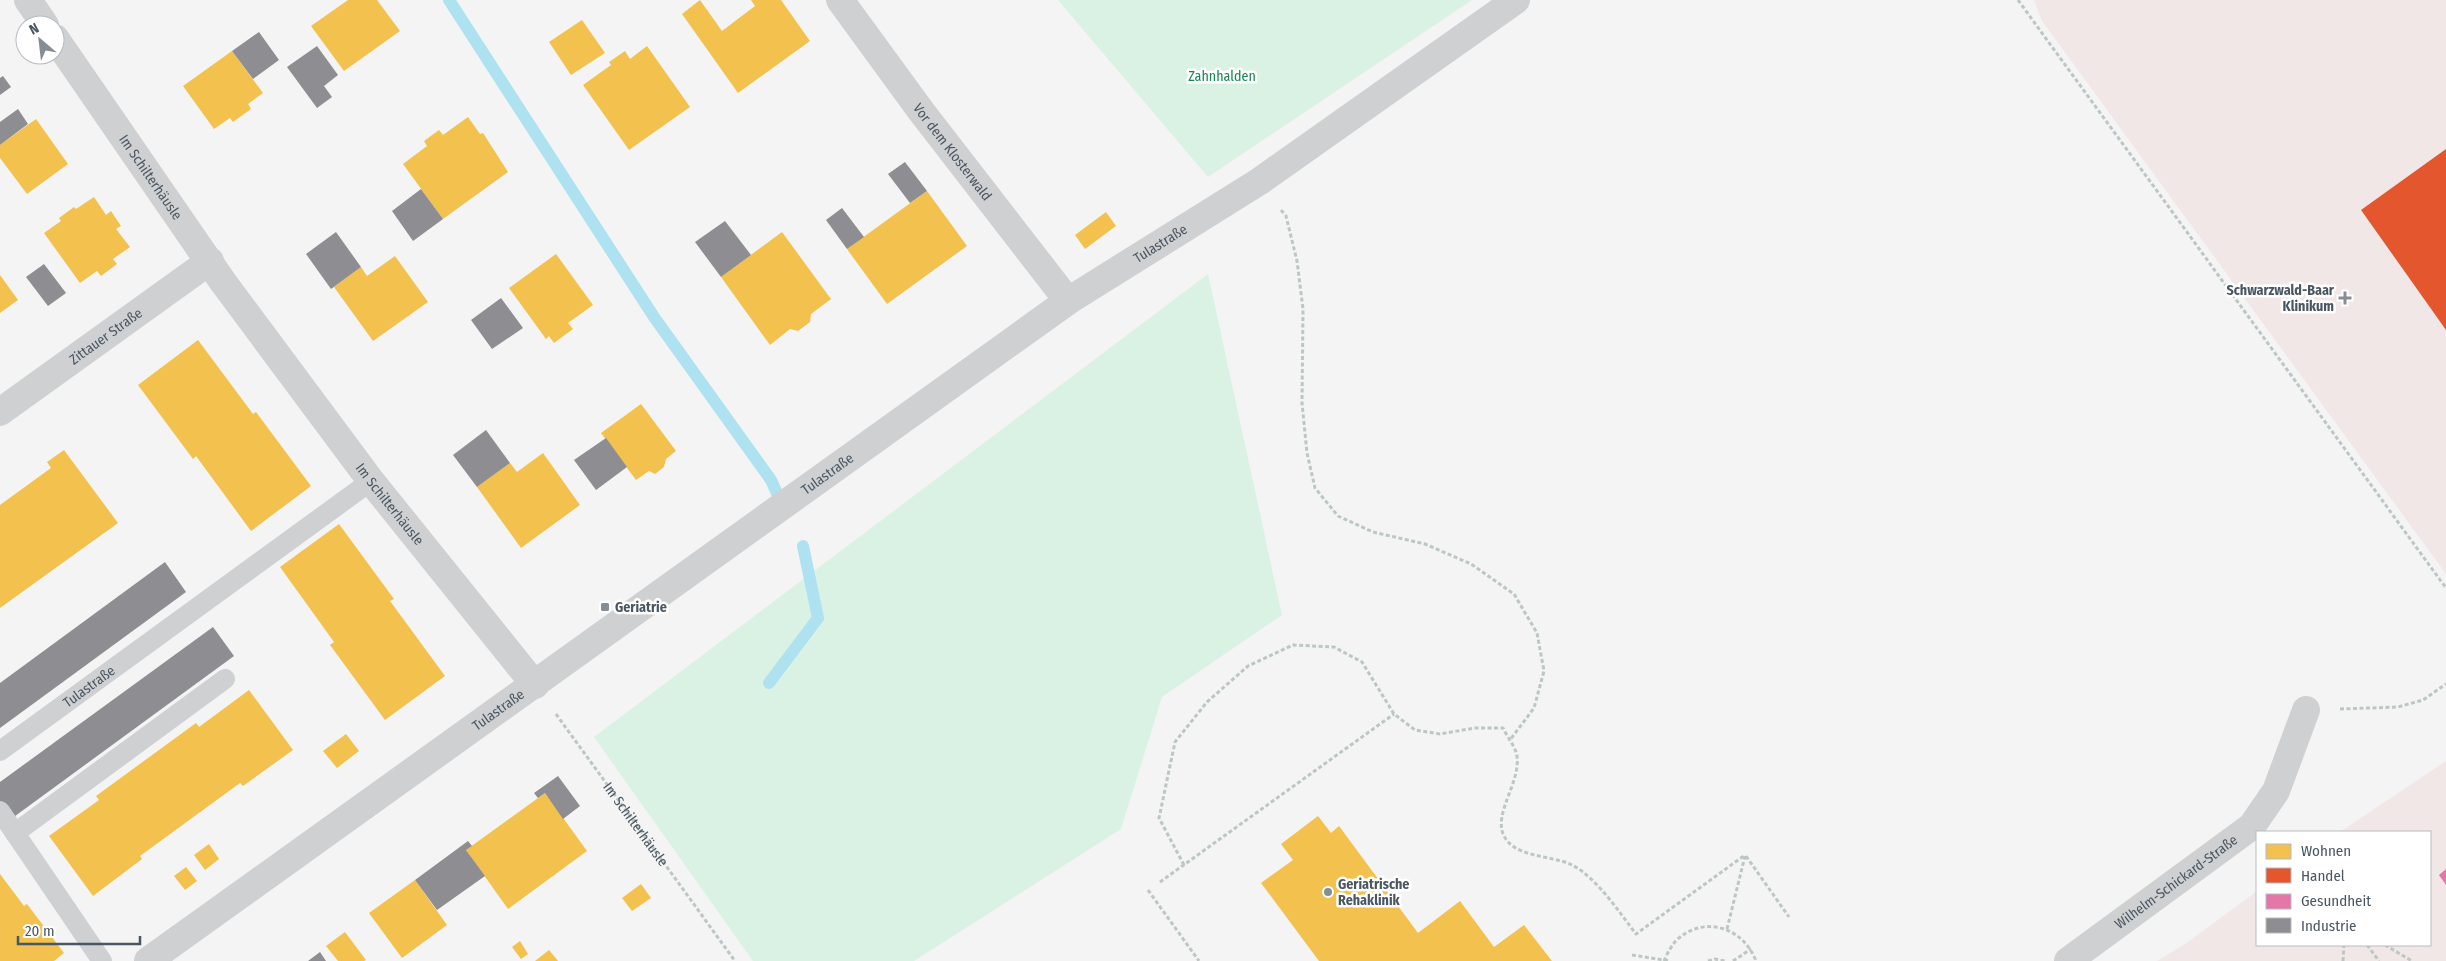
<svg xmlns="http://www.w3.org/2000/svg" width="2446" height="961" viewBox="0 0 2446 961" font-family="'Fira Sans Condensed',sans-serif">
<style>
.medical{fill:#f1e7e6}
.green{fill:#d9f2e3}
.homes{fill:#f2c14e}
.shops{fill:#e4572e}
.health{fill:#e377a8}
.industry{fill:#8d8d92}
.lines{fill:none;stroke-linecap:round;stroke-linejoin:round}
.stream{stroke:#aee2f0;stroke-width:12}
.path{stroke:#bcc7c4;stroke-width:3;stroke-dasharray:4 2.5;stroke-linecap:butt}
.service{stroke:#ced0d2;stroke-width:20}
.minor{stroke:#ced0d2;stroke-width:28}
.poi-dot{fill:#868d94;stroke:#fff;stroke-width:2}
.labels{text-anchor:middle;stroke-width:5;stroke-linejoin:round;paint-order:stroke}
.park-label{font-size:14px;fill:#17864f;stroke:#fff}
.street-label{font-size:14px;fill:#4a5661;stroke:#fff}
.poi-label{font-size:14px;font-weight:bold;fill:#4a5661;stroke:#fff;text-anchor:start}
</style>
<rect width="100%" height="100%" fill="#f4f4f4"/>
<!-- medical -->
<g class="medical">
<path d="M2034,0h412v574l-404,-553z"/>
<path d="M2446,761v200h-289l31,-19 69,-51v54h173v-113h-90z"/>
</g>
<!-- green -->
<g class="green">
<path d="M1058,0h414l-264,177z"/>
<path d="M1208,274l74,341 -120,82 -41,132 -207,132h-161l-159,-224z"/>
</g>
<!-- homes -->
<g class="homes">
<path d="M348,0h29l23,31 -56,40 -33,-45z"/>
<path d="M700,0l22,31 33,-25 -4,-6h30l29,41 -72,52 -56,-79z"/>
<path d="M582,20l23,33 -34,22 -22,-33z"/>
<path d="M647,46l43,61 -61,43 -46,-65 28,-20 -2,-3 16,-11 5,8z"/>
<path d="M232,51l31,42 -15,11 3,5 -18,13 -3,-4 -16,11 -31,-43z"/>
<path d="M468,117l12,17 3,-1 25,39 -65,47 -40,-55 24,-18 -3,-5 15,-11 4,5z"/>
<path d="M36,119l32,45 -41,30 -27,-36v-13z"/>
<path d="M927,191l40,55 -80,58 -40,-55z"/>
<path d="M94,197l12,18 5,-4 10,15 -5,3 14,18 -17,12 4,5 -16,12 -4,-5 -17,12 -36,-50 17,-12 -2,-3 15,-11 2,2z"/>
<path d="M1106,212l10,14 -31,23 -10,-14z"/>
<path d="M782,232l49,67 -20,15 -1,8 -12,9 -8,-2 -20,16 -49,-68z"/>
<path d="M556,254l37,51 -25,18 5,6 -19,14 -5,-7 -3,3 -37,-51z"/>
<path d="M395,256l33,46 -55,39 -39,-54 27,-20 6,9z"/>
<path d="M0,275l18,25 -18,13z"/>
<path d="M198,340l55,74 3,-2 55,74 -60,45 -55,-75 -3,3 -55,-74z"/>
<path d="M641,404l35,47 -10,8 -2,8 -9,7 -6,-3 -13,9 -35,-47z"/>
<path d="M64,450l54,73 -118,85v-103l51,-37 -4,-6z"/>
<path d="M543,453l37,52 -59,43 -44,-61 33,-24 7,9z"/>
<path d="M339,524l55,75 -4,2 55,75 -60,44 -55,-75 4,-3 -54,-75z"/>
<path d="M249,690l44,60 -50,36 -3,-3 -74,54 -26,19 2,3 -49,37 -44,-60 50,-36 -3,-4 26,-19 74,-54 3,4z"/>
<path d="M346,734l13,17 -22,17 -14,-17z"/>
<path d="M545,793l42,58 -79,58 -42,-59z"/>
<path d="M1318,816l13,17 8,-7 79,107 42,-32 34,46 30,-22 28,36h-233l-58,-78 32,-23 -12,-16z"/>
<path d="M209,844l10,15 -14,11 -11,-15z"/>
<path d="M186,867l11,14 -12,9 -11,-14z"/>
<path d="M0,874l24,32 3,-2 37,49 -10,8h-54z"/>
<path d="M415,880l32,45 -45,33 -33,-45z"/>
<path d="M641,884l10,14 -19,13 -10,-13z"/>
<path d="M345,932l21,28 -2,1h-26l-12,-15z"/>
<path d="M520,941l8,13 -7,5 -9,-12z"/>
<path d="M549,950l9,11h-23z"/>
</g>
<!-- shops -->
<path class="shops" d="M2446,149v181l-85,-120z"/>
<!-- health -->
<path class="health" d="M2446,869v16l-7,-10z"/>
<!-- industry -->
<g class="industry">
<path d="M259,32l20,28 -26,19 -21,-28z"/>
<path d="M317,46l21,29 -14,11 8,11 -15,11 -30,-41z"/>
<path d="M3,76l8,11 -11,8v-17z"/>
<path d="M18,109l10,15 -28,21v-23z"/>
<path d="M905,162l22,29 -17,12 -22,-29z"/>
<path d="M421,189l22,30 -30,22 -21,-30z"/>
<path d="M842,208l22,29 -17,12 -21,-29z"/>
<path d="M725,221l26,34 -30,22 -26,-35z"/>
<path d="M336,232l25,35 -30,22 -25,-35z"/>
<path d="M44,264l22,29 -18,13 -22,-29z"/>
<path d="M501,298l22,30 -31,21 -21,-29z"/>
<path d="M486,430l24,33 -33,24 -24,-32z"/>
<path d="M606,438l21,29 -31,23 -22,-30z"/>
<path d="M165,562l21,30 -186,136v-45z"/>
<path d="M213,627l21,29 -223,163 -11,-14v-23z"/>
<path d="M558,776l22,30 -17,13 -18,-26 -7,5 -4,-5z"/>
<path d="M468,841l4,5 -6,4 19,26 -48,34 -22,-30z"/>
<path d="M320,952l6,9h-18z"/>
</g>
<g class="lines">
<!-- stream -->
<g class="stream">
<path d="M449,0l205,317 117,163 9,20"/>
<path d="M769,683l49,-65 -15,-72"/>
</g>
<!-- path -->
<g class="path">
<path d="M2018,0l428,588"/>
<path d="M1281,210l5,6 11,45 6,48 -1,94 5,50 8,35 23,28 35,16 52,12 46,20 43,30 23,39 7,38 -10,37 -24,32"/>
<path d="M2340,709l58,-2 25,-7 23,-16"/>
<path id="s1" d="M556,714l179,247"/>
<path d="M1746,856l43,61"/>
<path d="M1184,865l-25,-47 16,-76 32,-40 41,-36 45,-21 41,2 28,15 32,52 21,16 25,4 35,-6h28c4,8 10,16 13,24 8,27 -24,61 -12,84 11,22 48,19 68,29 24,12 48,48 64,69l109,-79"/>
<path d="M1160,882l234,-168"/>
<path d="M1148,890l51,71"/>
<path d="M1727,929l18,-73"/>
<path d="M2367,945l12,16"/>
<path d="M2385,945l27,16"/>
<path d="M1632,955l38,6"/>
<path d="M1664,961c3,-7 9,-19 15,-23 28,-23 65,-9 77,23"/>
<path d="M1708,961l7,-2 10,2"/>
<path d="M1733,961l18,-12"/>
<path d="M2343,961l1,-16"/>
</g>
<!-- service -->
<g class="service">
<path id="s2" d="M0,751l371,-270"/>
<path d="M0,811l102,150"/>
<path d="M15,833l210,-154"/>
</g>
<!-- minor -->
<g class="minor">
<path d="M28,0l17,25"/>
<path id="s3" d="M840,0l81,111 147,190"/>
<path id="s4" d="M55,38l168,244 148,199 164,204"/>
<path id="s5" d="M0,412l210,-151"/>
<path id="s6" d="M148,961l920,-660 192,-120 256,-181"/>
<path id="s7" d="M2068,961l184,-135 24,-35 30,-81"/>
</g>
</g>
<!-- markers -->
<g class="poi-dot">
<path d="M2342.5 290.5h5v5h5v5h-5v5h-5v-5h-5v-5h5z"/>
<rect x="600" y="602" width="10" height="10" rx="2.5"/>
<circle cx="1328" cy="892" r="5"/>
</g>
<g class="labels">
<!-- park labels -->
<g class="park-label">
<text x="1222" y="81">Zahnhalden</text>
</g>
<!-- street labels -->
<g class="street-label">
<text dy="5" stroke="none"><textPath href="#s3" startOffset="189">Vor dem Klosterwald</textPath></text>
<text dy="5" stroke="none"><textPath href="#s4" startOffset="169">Im Schilterhäusle</textPath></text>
<text dy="5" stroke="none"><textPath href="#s6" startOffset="1241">Tulastraße</textPath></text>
<text dy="5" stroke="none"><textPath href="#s5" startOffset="130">Zittauer Straße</textPath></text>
<text dy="5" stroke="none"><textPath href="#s6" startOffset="836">Tulastraße</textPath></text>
<text dy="5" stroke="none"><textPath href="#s4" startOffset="574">Im Schilterhäusle</textPath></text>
<text dy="5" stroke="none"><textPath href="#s2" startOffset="110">Tulastraße</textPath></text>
<text dy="5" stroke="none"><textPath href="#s6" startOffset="431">Tulastraße</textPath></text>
<text dy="5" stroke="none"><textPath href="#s1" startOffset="136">Im Schilterhäusle</textPath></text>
<text dy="5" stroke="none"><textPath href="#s7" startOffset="134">Wilhelm-Schickard-Straße</textPath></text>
</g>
<!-- poi labels -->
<g class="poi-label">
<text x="2334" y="295" text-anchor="end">Schwarzwald-Baar<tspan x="2334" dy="16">Klinikum</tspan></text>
<text x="615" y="612">Geriatrie</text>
<text x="1338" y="889">Geriatrische<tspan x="1338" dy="16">Rehaklinik</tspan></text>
</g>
</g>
<!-- legend -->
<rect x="2256" y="831" width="175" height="115" fill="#ffffff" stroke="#b7bbc0"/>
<rect x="2266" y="844" width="25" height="15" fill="#f2c14e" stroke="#b7bbc0"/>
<text x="2301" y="856" font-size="15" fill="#4a5661">Wohnen</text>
<rect x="2266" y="868" width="25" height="15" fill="#e4572e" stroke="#b7bbc0"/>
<text x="2301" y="881" font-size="15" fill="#4a5661">Handel</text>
<rect x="2266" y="894" width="25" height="15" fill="#e377a8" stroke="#b7bbc0"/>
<text x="2301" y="906" font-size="15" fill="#4a5661">Gesundheit</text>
<rect x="2266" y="918" width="25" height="15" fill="#8d8d92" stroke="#b7bbc0"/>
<text x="2301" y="931" font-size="15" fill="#4a5661">Industrie</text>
<!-- north arrow -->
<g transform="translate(40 40) rotate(332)"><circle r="24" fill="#ffffff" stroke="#b7bbc0"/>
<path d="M0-4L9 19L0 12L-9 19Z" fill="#868d94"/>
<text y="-8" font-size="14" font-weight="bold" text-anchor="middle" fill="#4a5661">N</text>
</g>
<!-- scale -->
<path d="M18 936v8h122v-8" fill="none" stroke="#4a5661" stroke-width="2.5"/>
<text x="25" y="936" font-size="15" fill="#4a5661" stroke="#ffffff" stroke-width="4" paint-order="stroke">20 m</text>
</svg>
